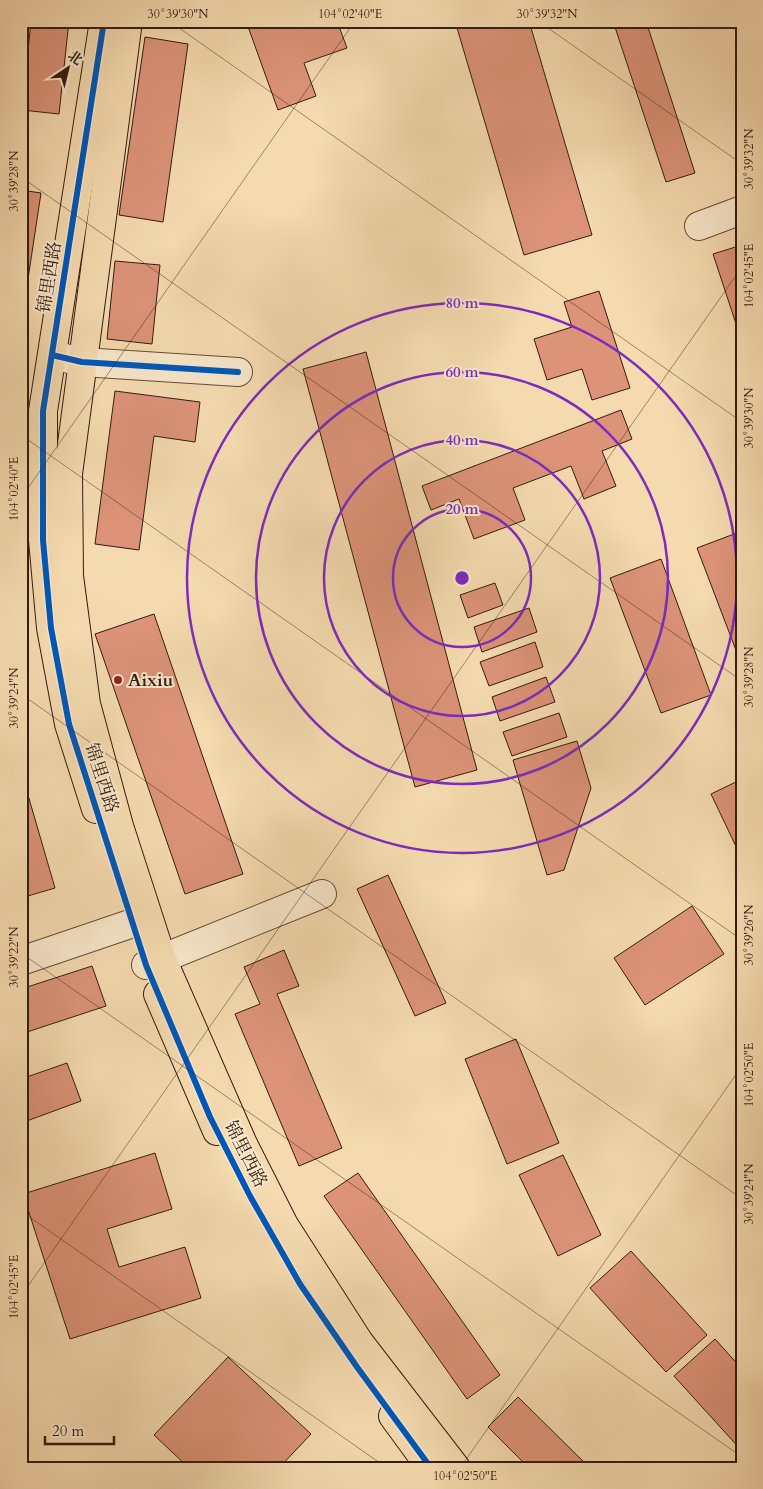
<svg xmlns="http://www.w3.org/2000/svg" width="763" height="1489" viewBox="0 0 763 1489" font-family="Cardo,'Noto Serif SC',serif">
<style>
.building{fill:#dc9378;stroke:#341c0e}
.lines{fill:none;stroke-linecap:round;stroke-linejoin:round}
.minor-casing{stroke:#644c36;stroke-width:30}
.major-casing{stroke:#341c0e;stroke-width:30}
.minor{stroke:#f8e7cb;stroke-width:28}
.major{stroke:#f5daaf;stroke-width:28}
.cycleway-casing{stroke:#f8e7cb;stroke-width:9}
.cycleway{stroke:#0057b8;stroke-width:6}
.ticks{fill:none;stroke:#341c0e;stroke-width:1;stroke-opacity:0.45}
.ring{fill:none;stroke:#7b2cbf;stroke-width:2.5}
.poi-dot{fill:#8f2418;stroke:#f8e7cb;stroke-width:2}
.labels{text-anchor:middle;stroke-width:4;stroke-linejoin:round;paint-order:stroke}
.street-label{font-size:18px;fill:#341c0e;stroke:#f8e7cb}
.poi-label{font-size:18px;font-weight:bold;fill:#341c0e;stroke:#f8e7cb;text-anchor:start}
.centre{fill:#7b2cbf;stroke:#f8e7cb;stroke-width:2.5}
.ring-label{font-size:15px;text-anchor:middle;font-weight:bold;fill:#7b2cbf;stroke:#f8e7cb;stroke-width:4;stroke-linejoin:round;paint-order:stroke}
.neatline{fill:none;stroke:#341c0e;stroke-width:2}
.ticks-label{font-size:12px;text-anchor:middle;fill:#341c0e}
</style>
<rect width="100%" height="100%" fill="#f5daaf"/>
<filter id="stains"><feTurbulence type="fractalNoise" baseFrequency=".004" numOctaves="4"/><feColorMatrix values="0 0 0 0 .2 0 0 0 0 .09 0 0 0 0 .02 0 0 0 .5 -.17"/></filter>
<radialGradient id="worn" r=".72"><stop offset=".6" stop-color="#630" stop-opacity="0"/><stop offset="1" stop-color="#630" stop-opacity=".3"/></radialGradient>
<!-- building -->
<g class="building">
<path d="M31,21h38l-10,93 -37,-4z"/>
<path d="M246,21h91l10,27 -43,15 12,33 -38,14z"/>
<path d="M455,21h74l63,214 -68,20z"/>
<path d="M613,21h33l49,152 -29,9z"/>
<path d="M145,37l43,7 -25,178 -44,-7z"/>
<path d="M21,190l20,3 -20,132z"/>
<path d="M742,245v97l-29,-88z"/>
<path d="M115,261l45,4 -8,79 -45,-5z"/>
<path d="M599,291l31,97 -38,12 -10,-31 -35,11 -13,-41 38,-12 -8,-25z"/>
<path d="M366,352l111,418 -62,17 -112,-418z"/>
<path d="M115,391l85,11 -5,40 -41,-6 -15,114 -44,-6z"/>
<path d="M621,410l11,29 -30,12 14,35 -32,13 -13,-33 -58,22 12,32 -51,19 -15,-40 -28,11 -9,-24z"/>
<path d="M742,531v135l-45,-118z"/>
<path d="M661,559l50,136 -50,18 -51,-135z"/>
<path d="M495,583l8,22 -35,13 -8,-23z"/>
<path d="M529,608l8,24 -55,20 -8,-25z"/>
<path d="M154,614l89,260 -58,20 -90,-260z"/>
<path d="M535,642l8,25 -54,19 -9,-24z"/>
<path d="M546,677l9,25 -55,19 -8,-24z"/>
<path d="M559,713l8,24 -55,19 -9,-24z"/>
<path d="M577,741l14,47 -27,82 -17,5 -34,-115z"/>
<path d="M21,771l34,117 -34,10z"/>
<path d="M742,779v78h-1l-30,-63z"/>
<path d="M388,875l58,128 -31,13 -58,-127z"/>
<path d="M692,906l32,48 -79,51 -31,-47z"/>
<path d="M284,950l15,36 -22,8 65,154 -43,18 -64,-152 25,-10 -16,-37z"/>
<path d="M92,966l14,40 -85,28v-45z"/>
<path d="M516,1039l43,104 -52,21 -42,-105z"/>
<path d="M67,1063l14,38 -57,21 -3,-8v-35z"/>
<path d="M155,1153l17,56 -65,20 12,38 66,-20 16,51 -131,41 -47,-145z"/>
<path d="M563,1155l38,80 -43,21 -39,-81z"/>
<path d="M358,1173l142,202 -33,24 -143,-203z"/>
<path d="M631,1251l76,84 -41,37 -76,-84z"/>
<path d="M715,1339l27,30v82l-68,-75z"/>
<path d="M228,1357l83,77 -32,34h-90l-35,-33z"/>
<path d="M518,1397l72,71h-61l-41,-41z"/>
</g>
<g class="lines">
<!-- minor casing -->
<g class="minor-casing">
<g id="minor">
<path d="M699,226l43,-16"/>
<path d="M52,355l30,7 156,10"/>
<path d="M21,961l112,-38"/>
<path d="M146,965l176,-71"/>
</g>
</g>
<!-- major casing -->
<g class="major-casing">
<g id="major">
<path d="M128,21l-60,453 1,102 17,128 33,122 43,133 81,185 41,81 75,117 97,126"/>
<path d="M96,809l-27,-85 -18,-96 -8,-88v-129l61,-390"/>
<path d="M158,994l59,137"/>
<path d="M393,1416l38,52"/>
</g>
</g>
<!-- minor -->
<use href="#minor" class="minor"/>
<!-- major -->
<use href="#major" class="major"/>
<!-- cycleway casing -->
<g class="cycleway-casing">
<g id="cycleway">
<path d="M104,21l-61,390v129l8,88 18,96 77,241 64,152 40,79 50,88 57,83 74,101"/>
<path d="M52,355l30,7 156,10"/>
</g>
</g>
<!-- cycleway -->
<use href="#cycleway" class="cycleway"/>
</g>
<!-- ticks -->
<path class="ticks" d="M169,21l573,401M538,21l204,143M21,177l721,504M21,435l721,505M21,498l334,-477M21,694l721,505M21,953l721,504M21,1211l366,257M21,1296l721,-1029M460,1468l282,-402"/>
<!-- distance rings -->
<g class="ring">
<circle cx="462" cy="578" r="69"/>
<circle cx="462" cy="578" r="138"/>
<circle cx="462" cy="578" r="206"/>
<circle cx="462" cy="578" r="275"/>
</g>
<!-- markers -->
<circle class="poi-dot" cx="118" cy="680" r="5"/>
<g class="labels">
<!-- street labels -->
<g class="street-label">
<text transform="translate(49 277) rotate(-81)" y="6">锦里西路</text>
<text transform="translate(102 778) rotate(72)" y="6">锦里西路</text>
<text transform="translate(246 1154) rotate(63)" y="6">锦里西路</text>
</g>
<!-- poi labels -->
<g class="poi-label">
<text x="128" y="686">Aixiu</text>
</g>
</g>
<circle cx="462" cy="578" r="8" class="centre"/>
<g class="ring-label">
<text x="462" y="308">80 m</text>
<text x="462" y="377">60 m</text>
<text x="462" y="445">40 m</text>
<text x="462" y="514">20 m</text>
</g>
<!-- margin -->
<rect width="763" height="1489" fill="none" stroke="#f5daaf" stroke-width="55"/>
<!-- north arrow -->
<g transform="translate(68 68) rotate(35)" stroke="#f8e7cb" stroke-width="4" paint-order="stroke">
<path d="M0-4L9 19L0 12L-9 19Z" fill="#341c0e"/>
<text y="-8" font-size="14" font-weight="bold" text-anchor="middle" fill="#341c0e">北</text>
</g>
<!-- scale -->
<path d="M45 1436v8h69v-8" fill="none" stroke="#341c0e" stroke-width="2.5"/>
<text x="52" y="1436" font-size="15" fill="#341c0e" stroke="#f8e7cb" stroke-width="4" paint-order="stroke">20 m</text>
<rect x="28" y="28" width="708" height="1434" class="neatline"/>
<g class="ticks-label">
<text x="178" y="18">30°39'30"N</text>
<text x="350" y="18">104°02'40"E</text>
<text x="547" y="18">30°39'32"N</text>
<text transform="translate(749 159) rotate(-90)" y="4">30°39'32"N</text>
<text transform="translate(14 181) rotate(-90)" y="4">30°39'28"N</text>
<text transform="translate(749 276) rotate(-90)" y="4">104°02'45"E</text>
<text transform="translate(749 418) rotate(-90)" y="4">30°39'30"N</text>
<text transform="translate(14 489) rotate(-90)" y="4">104°02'40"E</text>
<text transform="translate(749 677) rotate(-90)" y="4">30°39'28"N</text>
<text transform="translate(14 698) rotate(-90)" y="4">30°39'24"N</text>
<text transform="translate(749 935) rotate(-90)" y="4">30°39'26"N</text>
<text transform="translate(14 957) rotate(-90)" y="4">30°39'22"N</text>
<text transform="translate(749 1075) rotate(-90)" y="4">104°02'50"E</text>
<text transform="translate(749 1194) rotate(-90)" y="4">30°39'24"N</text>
<text transform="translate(14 1287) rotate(-90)" y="4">104°02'45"E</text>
<text x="465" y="1480">104°02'50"E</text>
</g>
<rect width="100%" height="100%" filter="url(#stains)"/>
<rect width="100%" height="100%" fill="url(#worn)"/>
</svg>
